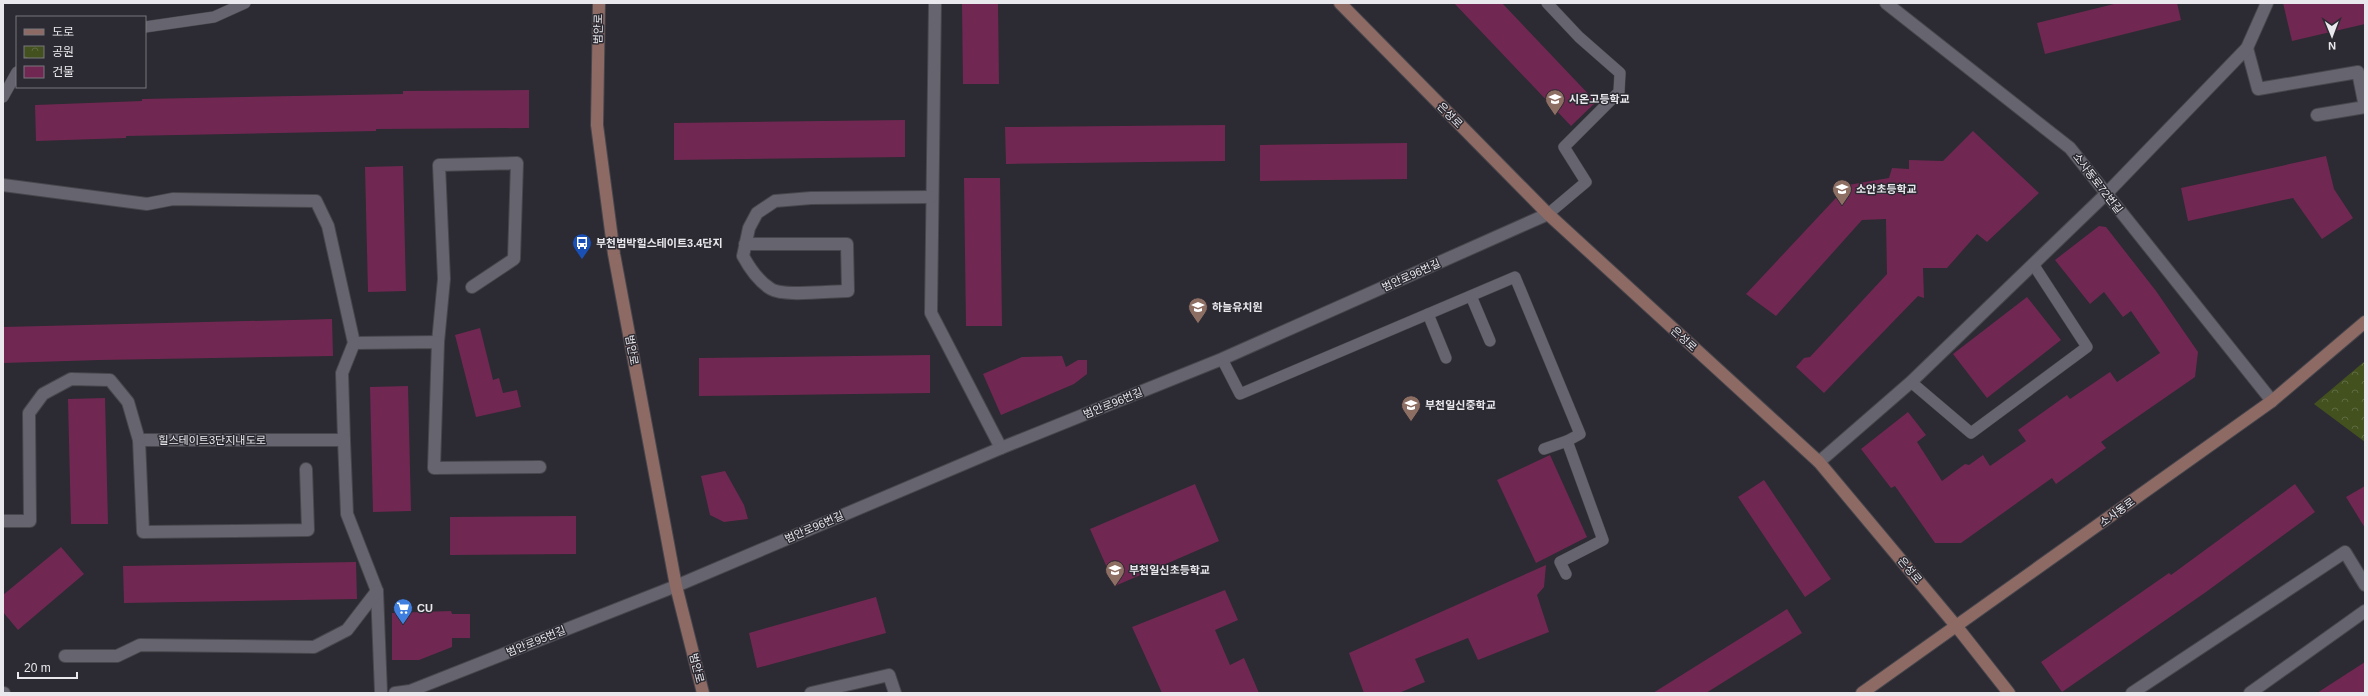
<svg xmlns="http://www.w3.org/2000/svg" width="2368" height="696" viewBox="0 0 2368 696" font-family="Arial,'Noto Sans KR',sans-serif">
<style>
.park{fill:url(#park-crowns)}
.building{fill:#702852}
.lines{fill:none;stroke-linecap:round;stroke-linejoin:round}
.lane-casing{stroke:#47464d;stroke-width:12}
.street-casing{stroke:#47464d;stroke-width:14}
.secondary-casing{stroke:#47464d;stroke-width:14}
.lane{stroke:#66646e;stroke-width:11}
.street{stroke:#66646e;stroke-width:12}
.secondary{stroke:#8e6a64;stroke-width:12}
.labels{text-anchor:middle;stroke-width:3;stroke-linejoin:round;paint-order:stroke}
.street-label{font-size:11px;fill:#e9e8ed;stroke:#2c2a32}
.poi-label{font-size:11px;font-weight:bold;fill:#e9e8ed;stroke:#2c2a32;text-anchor:start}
</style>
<defs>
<pattern id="park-crowns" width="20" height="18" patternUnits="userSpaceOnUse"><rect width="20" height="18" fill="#43511f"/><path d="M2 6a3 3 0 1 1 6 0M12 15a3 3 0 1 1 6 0" fill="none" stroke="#5e6a40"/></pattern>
</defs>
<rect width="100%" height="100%" fill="#2c2a32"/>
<!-- park -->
<path class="park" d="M2365,361v81l-51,-38z"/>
<!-- building -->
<g class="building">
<path d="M962,3h36l1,81h-36z"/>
<path d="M1454,3h48l94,99 -25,24z"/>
<path d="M2118,3h59l4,17 -136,34 -8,-31z"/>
<path d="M2283,3h82v21l-73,17z"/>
<path d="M529,90v38l-153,1v2l-250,5v2l-90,3 -1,-36 107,-4v-2l261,-5v-3z"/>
<path d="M905,120v37l-231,3v-37z"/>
<path d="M1225,125v36l-219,3 -1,-37z"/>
<path d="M1973,131l66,62 -52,49 -10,-8 -30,34h-24l1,30 -6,-2 -94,97 -28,-26 8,-9 6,-1 77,-83 -1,-55 -24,1 -86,96 -30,-22 102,-109 41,-7 3,-10 17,1v-9l34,1z"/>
<path d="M1407,143v36l-147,2v-36z"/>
<path d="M2326,156l8,33 19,29 -31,21 -29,-41 -105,23 -7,-33z"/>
<path d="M403,166l3,125 -38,1 -3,-125z"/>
<path d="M964,178h36l2,148h-36z"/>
<path d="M2099,226l7,1 50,64 42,61 -3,25 -94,65 5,6 -50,36 -4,-6 -91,65h-26l-40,-57 -4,2 -30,-39 47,-37 18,23 -9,7 25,39 23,-17 4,1 14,-10 7,11 36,-25 -8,-11 49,-35 3,4 40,-27 7,10 43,-29 -29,-42 -8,6 -19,-25 -14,12 -35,-44z"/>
<path d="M2027,297l34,43 -74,58 -34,-44z"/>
<path d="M332,319l1,37 -233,4 -97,3v-36z"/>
<path d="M480,328l13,52 6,-2 4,15 14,-3 4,17 -45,10 -21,-82z"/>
<path d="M930,355v38l-231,3v-38z"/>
<path d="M1062,356l4,11 12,-7h9v14l-13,10 -73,31 -18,-41 39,-17z"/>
<path d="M408,386l3,125 -38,1 -3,-125z"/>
<path d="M105,398l3,126h-37l-3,-125z"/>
<path d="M1550,455l37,82 -51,26 -39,-83z"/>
<path d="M725,471l19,34 4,14 -24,3 -14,-7 -9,-39z"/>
<path d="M1764,480l67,99 -26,18 -67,-100z"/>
<path d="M1195,484l24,57 -104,45 -25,-57z"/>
<path d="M2295,484l20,28 -109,80 -144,100 -21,-30 128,-89 2,2z"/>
<path d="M2365,486v42l-19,-31z"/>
<path d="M576,516v38l-126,1v-38z"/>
<path d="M61,547l23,27 -66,56 -15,-18v-17z"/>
<path d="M356,562l1,37 -233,4 -1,-37z"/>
<path d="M1546,565l-2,22 -7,8 12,37 -71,28 -10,-22 -53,21 10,23 -26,11h-35l-15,-40z"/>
<path d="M1225,590l13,30 -23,10 15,35 14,-7 15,35h-97l-30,-66z"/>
<path d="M876,597l10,36 -129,35 -8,-35z"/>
<path d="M1787,609l15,24 -96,60h-53z"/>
<path d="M451,611l1,3h18v24h-18v9l-33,13h-27v-47z"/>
<path d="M2365,662v31h-48z"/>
</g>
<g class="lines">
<!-- lane casing -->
<g class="lane-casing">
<g id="lane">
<path d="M1547,3l32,34 41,36 -1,19 -55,55 22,35 -38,32"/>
<path d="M145,27l69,-10 31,-14"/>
<path d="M3,97l14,-25"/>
<path d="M1471,296l19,45"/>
<path d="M1428,314l18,44"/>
<path d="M1222,359l18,35 275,-117 65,157 -13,7 36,99 -43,22 6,12"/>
<path d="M1911,382l60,51 116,-86 -54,-83"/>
<path d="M1544,449l23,-8"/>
</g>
</g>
<!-- street casing -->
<g class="street-casing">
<g id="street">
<path d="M935,3l-4,310 70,135"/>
<path d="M1886,3l184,145 202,253"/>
<path d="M2247,48l11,41 100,-17 7,35 -48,8"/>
<path d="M3,185l144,19 26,-5 143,2 12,25 26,117 -12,30 2,67"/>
<path d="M745,244h102l1,47c-17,0 -64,6 -77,-2 -13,-8 -21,-20 -28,-33l6,-28 8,-15 18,-12 36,-3 120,-1"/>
<path d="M438,342l6,-63 -5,-114 78,-2 -3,96 -42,28"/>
<path d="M354,343l84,-1 -4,126 106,-1"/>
<path d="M1819,462l92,-80 195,-188 141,-146 20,-45"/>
<path d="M306,469l2,61 -165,2 -4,-92h205l3,74 30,77 4,102"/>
<path d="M3,521h27l-1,-108 14,-19 28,-15 39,1 18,22 11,38"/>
<path d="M65,656h52l23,-11 174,2 33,-17 30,-39"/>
<path d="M3,693h1"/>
<path d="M395,693l15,-2 266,-105 325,-138 221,-89 326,-145"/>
<path d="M811,693l78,-18 6,18"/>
<path d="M2132,693l213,-141 20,33"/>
<path d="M2250,693l115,-82"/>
</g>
</g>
<!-- secondary casing -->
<g class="secondary-casing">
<g id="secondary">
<path d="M599,3l-2,122 17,129 62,332 27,107"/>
<path d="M1340,3l208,211 271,248 138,165 52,66"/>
<path d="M1862,693l410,-292 93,-79"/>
</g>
</g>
<!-- lane -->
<use href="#lane" class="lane"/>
<!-- street -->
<use href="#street" class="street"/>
<!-- secondary -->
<use href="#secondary" class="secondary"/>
</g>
<!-- icons -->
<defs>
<g id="school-pin" transform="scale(1)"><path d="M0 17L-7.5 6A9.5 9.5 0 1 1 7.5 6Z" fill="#8d6e63" stroke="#2c2a32"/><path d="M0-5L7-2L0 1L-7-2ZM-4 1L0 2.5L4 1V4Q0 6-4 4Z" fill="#fff"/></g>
<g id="bus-pin" transform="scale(1)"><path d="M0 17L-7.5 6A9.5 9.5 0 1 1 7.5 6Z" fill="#1a4fb4" stroke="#2c2a32"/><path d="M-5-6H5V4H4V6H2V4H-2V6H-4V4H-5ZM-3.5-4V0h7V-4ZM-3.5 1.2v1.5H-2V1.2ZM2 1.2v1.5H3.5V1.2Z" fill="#fff"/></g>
<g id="supermarket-pin" transform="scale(1)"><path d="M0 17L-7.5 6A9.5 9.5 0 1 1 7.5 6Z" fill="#3f7fe0" stroke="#2c2a32"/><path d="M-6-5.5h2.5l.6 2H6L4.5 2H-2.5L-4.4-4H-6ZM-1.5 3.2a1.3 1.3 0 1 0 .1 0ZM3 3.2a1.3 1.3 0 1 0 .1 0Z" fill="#fff"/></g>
</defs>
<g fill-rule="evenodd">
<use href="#school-pin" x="1555" y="99"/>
<use href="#school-pin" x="1842" y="189"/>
<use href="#bus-pin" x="582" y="243"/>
<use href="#school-pin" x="1198" y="307"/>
<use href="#school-pin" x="1411" y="405"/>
<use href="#school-pin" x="1115" y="570"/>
<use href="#supermarket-pin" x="403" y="608"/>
</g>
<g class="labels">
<!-- street labels -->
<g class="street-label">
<text transform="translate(598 29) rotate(-89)" y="4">범안로</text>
<text transform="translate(1450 115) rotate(45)" y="4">은성로</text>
<text transform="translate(2098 183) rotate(52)" y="4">소사동로72번길</text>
<text transform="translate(1411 275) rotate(-24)" y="4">범안로96번길</text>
<text transform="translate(1684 339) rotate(42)" y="4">은성로</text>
<text transform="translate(632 350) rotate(80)" y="4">범안로</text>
<text transform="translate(1113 403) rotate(-22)" y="4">범안로96번길</text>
<text x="212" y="444">힐스테이트3단지내도로</text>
<text transform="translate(2117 512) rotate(-36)" y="4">소사동로</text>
<text transform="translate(814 527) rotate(-23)" y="4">범안로96번길</text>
<text transform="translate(1910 570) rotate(50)" y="4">은성로</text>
<text transform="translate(536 641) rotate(-22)" y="4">범안로95번길</text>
<text transform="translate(697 668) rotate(76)" y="4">범안로</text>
</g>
<!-- poi labels -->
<g class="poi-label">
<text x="1569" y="103">시온고등학교</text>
<text x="1856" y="193">소안초등학교</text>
<text x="596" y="247">부천범박힐스테이트3.4단지</text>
<text x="1212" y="311">하늘유치원</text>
<text x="1425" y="409">부천일신중학교</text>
<text x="1129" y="574">부천일신초등학교</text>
<text x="417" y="612">CU</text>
</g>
</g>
<!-- border -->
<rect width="2368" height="696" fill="none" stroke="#e9e8ed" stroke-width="8"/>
<!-- legend -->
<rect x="16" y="16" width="130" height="72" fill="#2c2a32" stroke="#78767d"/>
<rect x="24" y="29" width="20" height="6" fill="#8e6a64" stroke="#78767d"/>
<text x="52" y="36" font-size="12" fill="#e9e8ed">도로</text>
<rect x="24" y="46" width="20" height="12" fill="url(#park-crowns)" stroke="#78767d"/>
<text x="52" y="56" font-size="12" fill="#e9e8ed">공원</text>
<rect x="24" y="66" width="20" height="12" fill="#702852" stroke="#78767d"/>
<text x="52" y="76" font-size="12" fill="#e9e8ed">건물</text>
<!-- north arrow -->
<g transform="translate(2332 36) rotate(179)" stroke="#2c2a32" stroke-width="3" paint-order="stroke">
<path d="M0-3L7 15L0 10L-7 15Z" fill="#e9e8ed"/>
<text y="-6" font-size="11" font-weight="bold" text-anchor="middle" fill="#e9e8ed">N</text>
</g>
<!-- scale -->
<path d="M18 672v6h59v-6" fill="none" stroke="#e9e8ed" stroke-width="2"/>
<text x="24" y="672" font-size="12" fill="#e9e8ed" stroke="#2c2a32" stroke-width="3" paint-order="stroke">20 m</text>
</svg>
